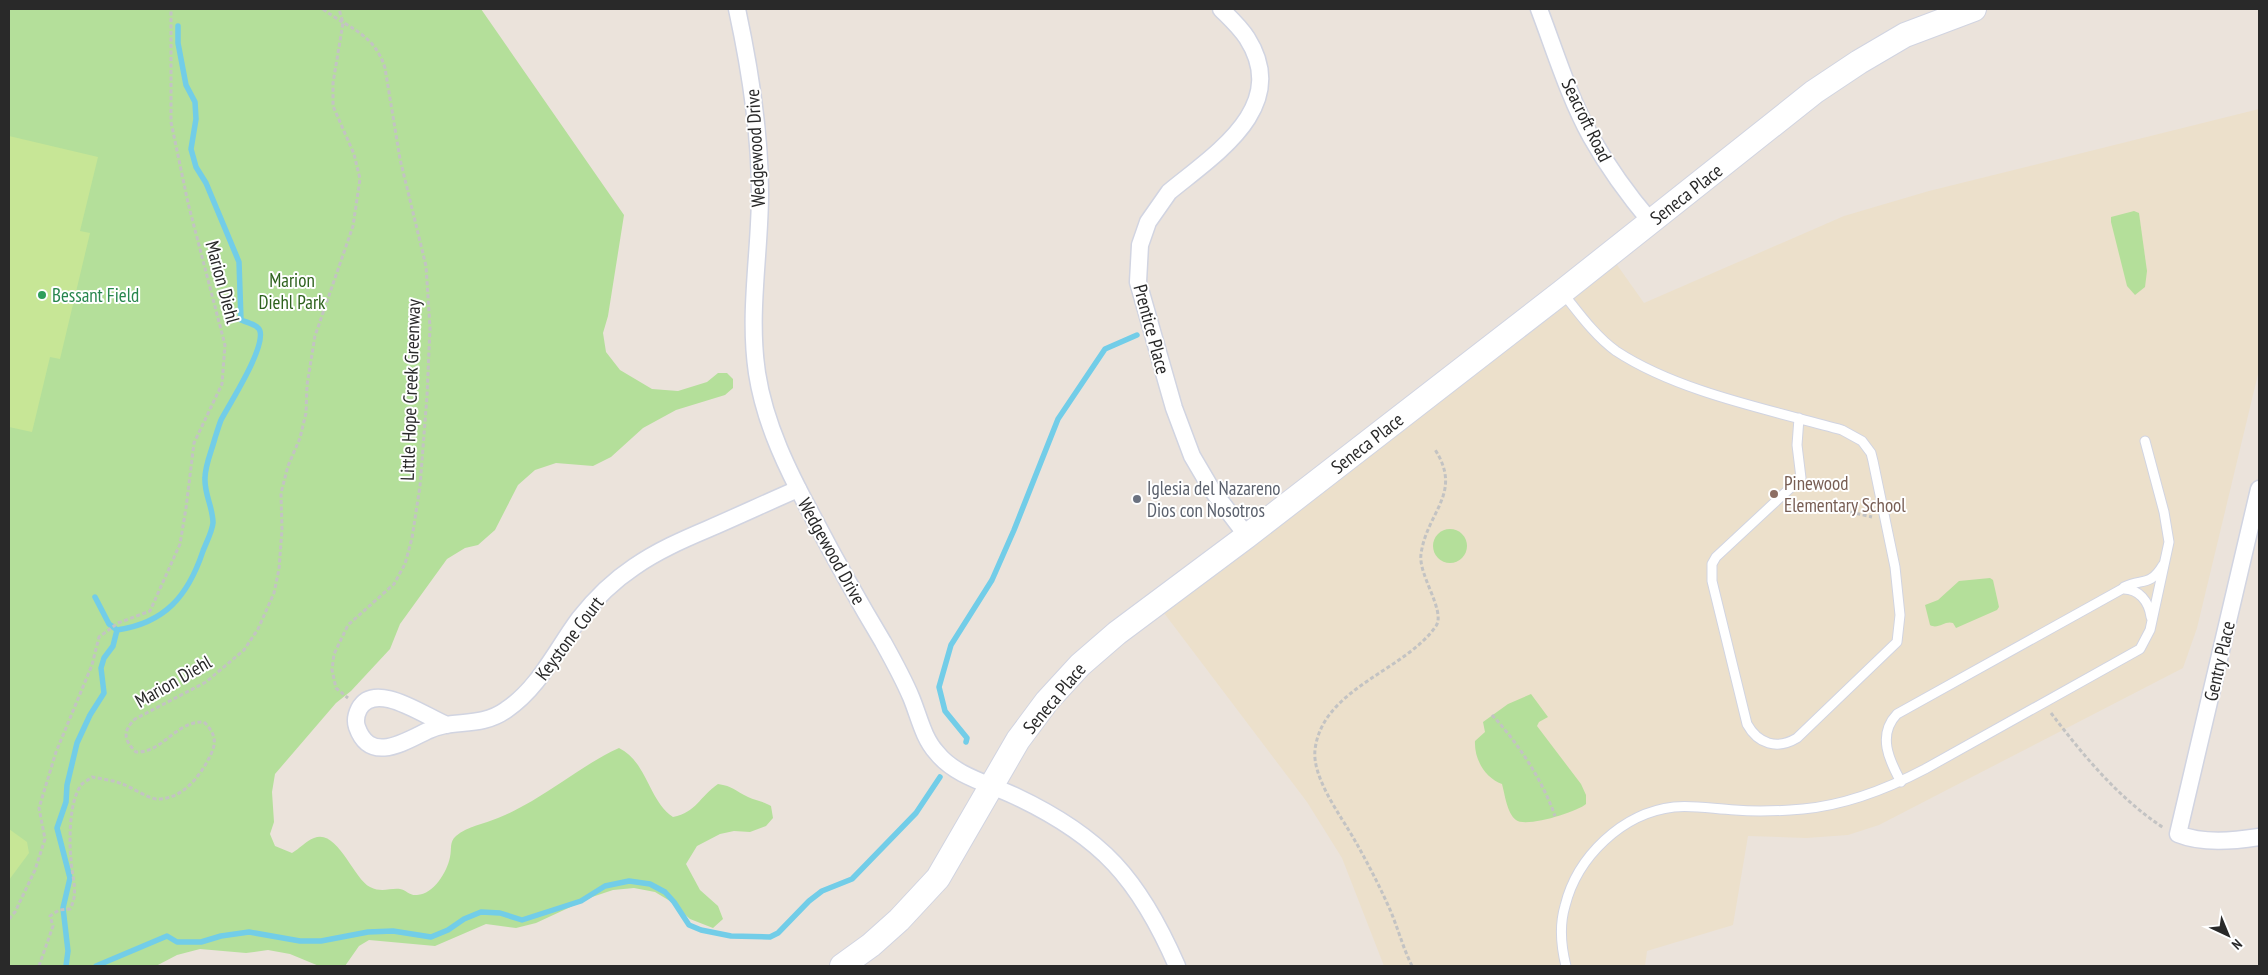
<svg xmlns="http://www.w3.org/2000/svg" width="2268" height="975" viewBox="0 0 2268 975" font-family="'PT Sans Narrow',sans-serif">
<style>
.education{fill:#ece0cb}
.green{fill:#b4df9a}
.pitch{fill:#c7e696}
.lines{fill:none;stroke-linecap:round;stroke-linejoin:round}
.stream{stroke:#72cde8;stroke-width:5.5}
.lane-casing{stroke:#d1d4e1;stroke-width:11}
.street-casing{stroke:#d1d4e1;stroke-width:19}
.secondary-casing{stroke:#d1d4e1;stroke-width:26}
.path{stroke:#c3c3c3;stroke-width:3;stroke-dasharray:4 2.5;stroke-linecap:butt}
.lane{stroke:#fff;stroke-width:9}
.street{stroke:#fff;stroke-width:16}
.secondary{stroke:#fff;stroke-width:24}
.leisure-dot{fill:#2e9e5b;stroke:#fff;stroke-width:2}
.education-dot{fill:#8d6e63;stroke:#fff;stroke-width:2}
.worship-dot{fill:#6b7280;stroke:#fff;stroke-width:2}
.labels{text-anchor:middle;stroke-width:4;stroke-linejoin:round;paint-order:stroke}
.street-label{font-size:19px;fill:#292929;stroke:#fff}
.park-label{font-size:19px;fill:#2e621d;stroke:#fff}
.leisure-label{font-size:19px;fill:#27864d;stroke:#fff;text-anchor:start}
.education-label{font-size:19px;fill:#785e54;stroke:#fff;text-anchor:start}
.worship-label{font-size:19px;fill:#5b616d;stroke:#fff;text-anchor:start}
</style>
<rect width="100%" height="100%" fill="#ebe3db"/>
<!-- education -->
<path class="education" d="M2259,109v261l-62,258 -14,40 -304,157 -31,10 -42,3 -58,-2 -15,89 -86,26 -2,15h-261l-42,-108 -35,-56 -143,-189 451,-351 29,41 200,-87 85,-25z"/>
<!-- green -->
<g class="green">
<path d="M9,9h472l143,206 -16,101 -5,17 3,19 14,18 32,19 26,2 29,-9 11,-9h9l6,6v9l-8,7 -49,15 -33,18 -32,29 -18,9 -37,-3 -21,7 -17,15 -23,45 -17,15 -13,3 -18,11 -47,65 -10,25 -39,42 -15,12 -61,71 -3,18 2,30 -4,12 5,12 17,7c7,-4 14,-12 22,-15 23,-10 39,40 56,49 12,6 19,1 30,2 6,1 10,7 17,6 17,-1 30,-23 33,-38 2,-8 -1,-15 6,-21 12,-10 28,-12 42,-18 11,-4 23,-11 34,-17 29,-17 56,-39 87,-53 29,15 29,52 54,69 24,-5 26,-20 45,-33 15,2 17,7 30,13 8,4 15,4 23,9l2,12 -7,8 -16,6 -16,-1 -14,3 -23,12 -11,18 14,26 18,16 5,13 -10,9 -23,-9 -20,-18 -15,-9 -21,-4 -21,2 -21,7 -56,26 -20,5 -30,-4 -51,22 -66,-6 -10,6 -14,20h-26l-29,-12 -22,-4 -22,3 -46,-4 -23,6 -21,11h-147z"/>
<path d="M2134,211l5,2 8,58 -2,16 -10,8 -8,-9 -16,-64v-5z"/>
<circle cx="1450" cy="546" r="17"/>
<path d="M1990,578l3,2 6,27 -2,3 -41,18 -3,-5c-8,-3 -15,7 -23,2l-5,-20 13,-5 21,-19z"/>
<path d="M1531,694l17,23 -9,5 -2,4 44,58 5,11v9c-9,8 -60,24 -70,16 -9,-7 -11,-25 -14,-36 -17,-6 -28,-25 -27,-43l10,-9 -2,-10 25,-18z"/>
</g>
<!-- pitch -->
<g class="pitch">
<path d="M9,136l89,21 -18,74 10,2 -30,126 -10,-2 -18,75 -23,-5z"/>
<path d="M9,829l18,13 2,11 -20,27z"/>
</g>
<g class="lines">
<!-- stream -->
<g class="stream">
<path d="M95,597l14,27 8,6c48,-7 71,-34 86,-79 3,-8 9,-19 10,-28 0,-16 -9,-29 -8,-45 0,-13 7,-28 10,-40 2,-6 4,-13 6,-18 9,-17 44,-71 39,-89 -1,-6 -14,-9 -19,-11l-2,-58 -33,-79 -10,-16 -5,-18 5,-30 -1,-17 -9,-17 -8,-42v-17"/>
<path d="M966,742l1,-4 -22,-27 -6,-24 12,-42 41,-65 22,-50 44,-111 47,-70 32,-14"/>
<path d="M66,966l2,-15 -5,-43 7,-30 -13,-50 9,-26 1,-17 10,-42 13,-28 14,-22 -3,-25 3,-10 9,-12 4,-16"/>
<path d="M96,966l71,-30 10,6h24l20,-6 28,-4 51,9h21l47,-9 25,-1 38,6 17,-7 16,-11 17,-7 19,1 22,7 59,-19 24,-15 24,-5 21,3 15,8 9,10 15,23 12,5 30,6 39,1 8,-4 31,-32 13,-10 30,-12 64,-66 24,-36"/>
</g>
<!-- lane casing -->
<g class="lane-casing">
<g id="lane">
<path d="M1562,292c16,20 33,44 54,59 62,41 155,59 226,79l20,11 9,12 2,8 22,106 5,48 -3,27 -100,96c-20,12 -39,6 -50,-14l-35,-143v-17l4,-7 85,-79 -4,-33 2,-27"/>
<path d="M2124,587c18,-9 26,0 39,-22"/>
<path d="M1901,782c-12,-22 -24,-47 -4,-68l225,-125c17,-1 27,13 29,28"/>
<path d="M1566,966c-5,-20 -7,-40 -1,-60 12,-49 57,-93 109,-99 20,-2 40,2 61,3 22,2 45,1 68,-1 43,-4 84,-20 122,-40l215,-120 10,-19 19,-88 -5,-30 -19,-71"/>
</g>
</g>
<!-- street casing -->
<g class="street-casing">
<g id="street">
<path d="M737,9c13,60 23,122 23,184 0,60 -12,120 -3,180 8,52 32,100 57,146 22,42 45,83 69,123 10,18 20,36 28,55 8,19 12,41 26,56 18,23 53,31 78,43 87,41 124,83 162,170"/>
<path d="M1221,9c9,9 19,18 26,29 44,69 -32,116 -78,154l-21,30 -8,23 -2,37 36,126 18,48 20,34 35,46"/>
<path d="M1539,9c16,42 30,88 52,128 17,30 37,58 60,85"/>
<path d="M2259,489l-81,345c25,10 55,7 81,3"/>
<path d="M447,725c-20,-7 -72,-46 -88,-16 -3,6 -4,12 -2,18 13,37 47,15 70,4 25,-13 52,-2 79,-21 33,-22 50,-60 73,-91 15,-19 34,-38 55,-52 23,-16 48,-27 74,-38 30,-13 60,-27 90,-40"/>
</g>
</g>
<!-- secondary casing -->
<g class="secondary-casing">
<path id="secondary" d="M842,966l29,-21 28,-25 39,-42 80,-138 29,-39 33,-36 37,-32 130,-97 315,-244 252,-200 45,-30 46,-27 69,-26"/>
</g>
<!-- path -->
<g class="path">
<path d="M323,9c26,20 51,24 62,59l15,91 26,107 4,62 -3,68 -7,90 -8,52 -7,26 -11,20 -46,41 -14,29 -2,16 4,18 12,10"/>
<path d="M1850,512l22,5"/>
<path d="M2051,713c32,42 68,86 113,115"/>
<path d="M1492,715c26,28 50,64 63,101"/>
<path d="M9,919l6,-7 20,-42 10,-31 -6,-31 17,-56 36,-87 7,-28 19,-14 32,-12 30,-67 6,-36 8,-65 28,-59 3,-39 -37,-142 -17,-81v-113"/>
<path d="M39,966l14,-40 -3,-10 9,-6 11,-1c9,-16 2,-31 1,-49 -2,-19 -2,-61 11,-76 3,-2 7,-5 10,-7 10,2 21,3 30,7 10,3 26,15 36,15 23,0 40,-20 50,-39 9,-16 9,-25 -4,-38 -29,-1 -41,31 -68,30 -12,-12 -14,-20 -1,-33l71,-37 38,-32 14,-21 16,-36 5,-24 3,-40 -1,-36 7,-27 12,-28 6,-25 1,-28 8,-49 38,-110 7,-47 -6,-25 -21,-48v-23l10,-60 -4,-14"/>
<path d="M1412,966c-10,-20 -15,-42 -25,-63 -10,-22 -21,-43 -33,-64 -13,-23 -42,-61 -39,-89 7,-62 90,-79 121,-124 10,-15 -18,-51 -15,-72 6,-43 43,-61 13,-106"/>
</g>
<!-- lane -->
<use href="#lane" class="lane"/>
<!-- street -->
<use href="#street" class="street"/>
<!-- secondary -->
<use href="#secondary" class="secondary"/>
</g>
<!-- markers -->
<circle class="leisure-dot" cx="42" cy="295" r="5"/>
<circle class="education-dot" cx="1774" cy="494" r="5"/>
<circle class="worship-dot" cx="1137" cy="499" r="5"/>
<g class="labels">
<!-- street labels -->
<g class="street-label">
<text transform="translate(1587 120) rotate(64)" y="7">Seacroft Road</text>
<text transform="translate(755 148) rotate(-93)" y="7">Wedgewood Drive</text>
<text transform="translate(1686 194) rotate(-38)" y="7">Seneca Place</text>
<text transform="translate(223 282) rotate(75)" y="7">Marion Diehl</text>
<text transform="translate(1152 329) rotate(75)" y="7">Prentice Place</text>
<text transform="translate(410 390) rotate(-88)" y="7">Little Hope Creek Greenway</text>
<text transform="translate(1367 443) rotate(-38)" y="7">Seneca Place</text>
<text transform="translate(832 551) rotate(61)" y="7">Wedgewood Drive</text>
<text transform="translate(569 638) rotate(-53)" y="7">Keystone Court</text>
<text transform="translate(2219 661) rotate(-77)" y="7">Gentry Place</text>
<text transform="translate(173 681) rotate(-30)" y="7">Marion Diehl</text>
<text transform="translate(1054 698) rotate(-50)" y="7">Seneca Place</text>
</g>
<!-- park labels -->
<g class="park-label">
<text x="292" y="287">Marion<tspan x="292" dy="22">Diehl Park</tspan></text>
</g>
<!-- leisure labels -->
<g class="leisure-label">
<text x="52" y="302">Bessant Field</text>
</g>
<!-- education labels -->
<g class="education-label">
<text x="1784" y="490">Pinewood<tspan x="1784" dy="22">Elementary School</tspan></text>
</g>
<!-- worship labels -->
<g class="worship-label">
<text x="1147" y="495">Iglesia del Nazareno<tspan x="1147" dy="22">Dios con Nosotros</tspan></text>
</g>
</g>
<!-- border -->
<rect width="2268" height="975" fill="none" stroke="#292929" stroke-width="20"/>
<!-- north arrow -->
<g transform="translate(2228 935) rotate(136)" stroke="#ffffff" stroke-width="4" paint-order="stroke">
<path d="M0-4L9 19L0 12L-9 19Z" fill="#292929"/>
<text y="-8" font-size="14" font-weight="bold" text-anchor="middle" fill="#292929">N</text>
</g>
</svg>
